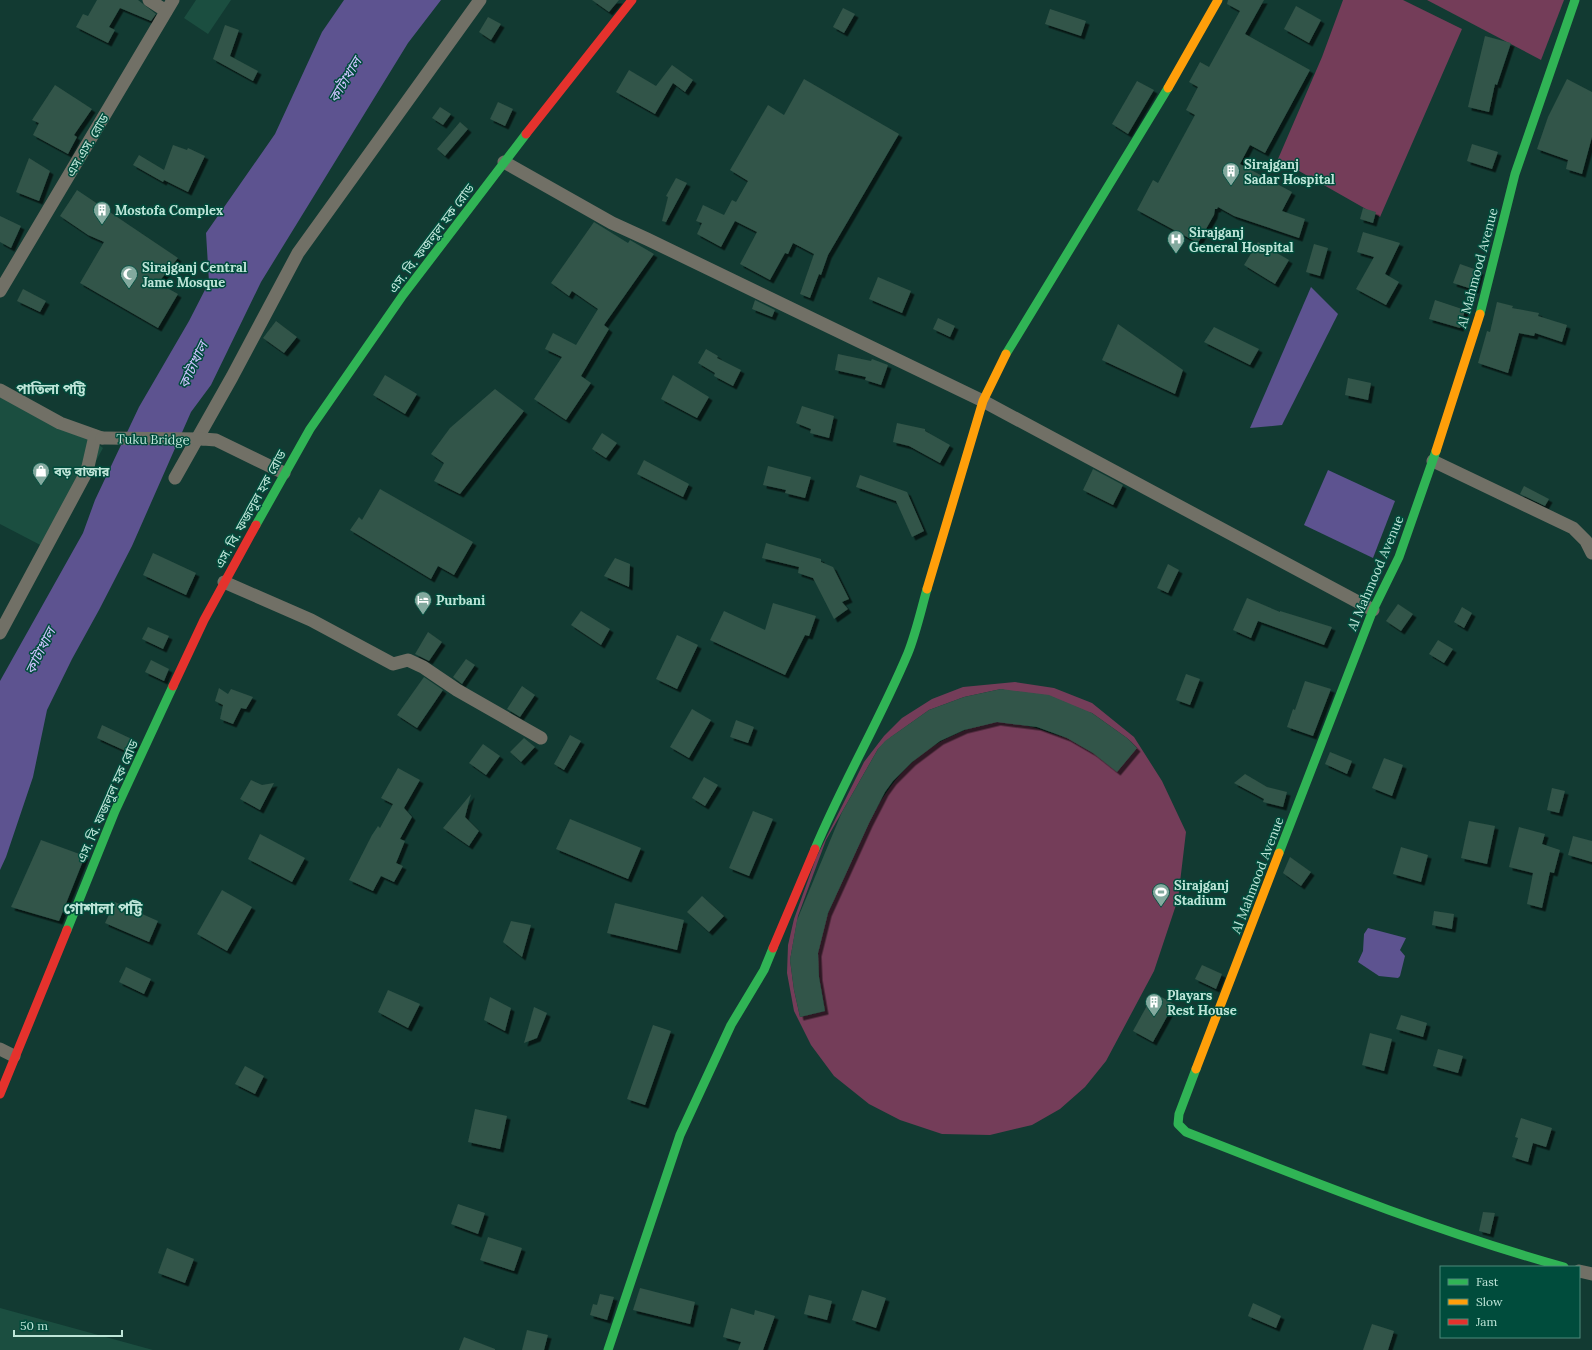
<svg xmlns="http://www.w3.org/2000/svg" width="1592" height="1350" viewBox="0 0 1592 1350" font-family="Lora,'Noto Sans Bengali',serif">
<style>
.built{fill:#1b4e40}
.green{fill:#743d59;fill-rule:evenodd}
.water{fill:#5d5390}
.building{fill:#325448;filter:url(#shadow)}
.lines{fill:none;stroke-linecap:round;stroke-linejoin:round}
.street{stroke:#717066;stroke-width:13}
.fast{stroke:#30b455;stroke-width:9}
.slow{stroke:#ff9f0a;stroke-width:9}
.jam{stroke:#e5322d;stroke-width:9}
.street-bridge{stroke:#717066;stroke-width:13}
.labels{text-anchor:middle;stroke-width:3;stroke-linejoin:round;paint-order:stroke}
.street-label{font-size:13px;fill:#bee5d8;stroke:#004c3c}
.poi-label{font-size:13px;font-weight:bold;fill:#bee5d8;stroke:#004c3c;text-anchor:start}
.water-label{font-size:14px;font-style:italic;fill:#cec4ff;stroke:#004c3c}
.neighbourhood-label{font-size:14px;font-weight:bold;fill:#bee5d8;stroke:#004c3c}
.quarter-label{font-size:15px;font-weight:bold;fill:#bee5d8;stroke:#004c3c}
</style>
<defs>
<filter id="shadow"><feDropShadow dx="3.5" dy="3.5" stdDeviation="0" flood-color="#0009"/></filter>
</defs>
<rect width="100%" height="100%" fill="#123a32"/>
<!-- built -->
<g class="built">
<path d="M196,0h35l-23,34 -24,-16z"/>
<path d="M0,388l87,48 16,12 -55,101 -48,-25z"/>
<path d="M0,1308l153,42h-153z"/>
</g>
<!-- green -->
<g class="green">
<path d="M1343,0h60l59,29 -82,188 -102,-58 44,-102z"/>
<path d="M1427,0h137l-23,60z"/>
<path d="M1015,682l39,6 38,15 42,34 28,44 24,51 -8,67 -24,72 -48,90 -21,26 -25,22 -28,16 -42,10 -48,-1 -42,-14 -31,-16 -35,-28 -23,-31 -17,-34 -7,-38 1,-28 6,-26 22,-61 48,-96 20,-26 18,-18 30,-19 31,-12zM1001,689l91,24 35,25 10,10c-23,-4 -47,-5 -69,-10 -24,-6 -45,-17 -71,-16 -15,1 -30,7 -43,13 -62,27 -85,84 -110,142 -10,22 -25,53 -26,77 -1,19 4,38 7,57l-25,6 -6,-27 -4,-30 8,-44 28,-76 52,-91 13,-12 38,-27 35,-13z"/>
</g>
<!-- water -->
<g class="water">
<path d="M344,0h97l-33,43 -147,239 -50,103 -20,27 -59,134 -33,64 -27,49 -25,51 -14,67 -27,80 -6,13v-189l83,-148 12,-33 44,-93 50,-86 20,-39 -3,-49 69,-99 47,-102z"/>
<path d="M1311,287l27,27 -56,111 -32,3z"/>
<path d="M1328,470l67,31 -22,57 -69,-33z"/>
<path d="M1368,928l38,10 -6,12 5,6 -5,20 -2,2 -19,-2 -21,-14 5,-11 1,-17z"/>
</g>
<!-- building -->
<g class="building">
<path d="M97,0h41l18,14 -5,7 -31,-13 -11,19 6,3 -7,13 -32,-16 7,-13 5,2z"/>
<path d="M592,0h27l-10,12z"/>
<path d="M1228,0h36l-19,34 65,36 -45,83 -15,-8 -10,19 52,28 -10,19 23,8 -6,19 -65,-22 -16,-9 -1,2h-2l-1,6 -16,28 -61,-33 16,-30 5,3 37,-68 -9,-5 12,-23 -9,-5 11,-20 9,5 31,-56 -13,-7z"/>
<path d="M1296,6l25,14 -12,23 -25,-14z"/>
<path d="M843,8l12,6 -11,19 -11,-6z"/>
<path d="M1050,9l36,12 -5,15 -36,-12z"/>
<path d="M488,17l13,7 -10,16 -12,-8z"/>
<path d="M225,25l14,5 -9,26 28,15 -5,10 -40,-22z"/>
<path d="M1485,36l26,7 -14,42 -2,-1 -6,28 -21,-5z"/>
<path d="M672,65l21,15 -8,12 -12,-9 -18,31 -39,-22 13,-22 27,16z"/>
<path d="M804,79l95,55 -71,121 -7,20 -2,-1 -9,24 -10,-4 14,-40 -21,-11 -5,11 -3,-1 -15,27 -30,-16 17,-32 -22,-11 -14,26 -24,-13 5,-11 -6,-2 7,-16 21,10 8,-15 4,2 12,-21 -18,-11 38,-65 16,10z"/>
<path d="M1567,79l25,13v45l-10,37 -16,-5 2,-9 -31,-11 11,-32z"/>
<path d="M1137,81l17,9 -26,44 -16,-10z"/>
<path d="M55,85l37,24 -18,26 3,2 -9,17 -35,-19 6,-12 -7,-3z"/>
<path d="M498,102l15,7 -8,17 -15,-7z"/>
<path d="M440,107l11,7 -8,11 -11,-7z"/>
<path d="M460,122l8,7 -23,27 -8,-7z"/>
<path d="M1472,144l26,8 -6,17 -25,-8z"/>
<path d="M173,145l14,5 1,-2 17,8 -17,36 -24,-12 -1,2 -30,-17 6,-10 25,15z"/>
<path d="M29,158l21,13 -11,30 -23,-9z"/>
<path d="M676,178l11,5 -21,39 -4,-1 6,-24 -2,-1z"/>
<path d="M77,190l101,68 -20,25 20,11 -20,34 -78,-45 24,-41 -16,-7 -28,-19z"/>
<path d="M1363,208l13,4 -3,11 -13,-4z"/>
<path d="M0,216l21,10 -10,22 -11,-6z"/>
<path d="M594,222l34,21 2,-3 24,14 -50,71 5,4 -28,47 10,7 -25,37 -32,-21 28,-42 -17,-8 8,-16 23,12 22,-36 -26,-18 -3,5 -18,-13z"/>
<path d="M1363,232l37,11 -15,31 14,8 -13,23 -30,-16 18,-32 -17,-5z"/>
<path d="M1258,242l31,18 -14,24 -31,-19z"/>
<path d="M1314,244l14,4 -8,28 -14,-4z"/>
<path d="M1460,264l20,7 -5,19 -22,-7z"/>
<path d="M878,277l33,14 -9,22 -33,-14z"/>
<path d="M23,289l23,12 -6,11 -23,-11z"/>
<path d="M755,300l20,10 -3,7 -20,-8z"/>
<path d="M1435,300l30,10 -5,18 -31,-9z"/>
<path d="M1497,302l16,4 -1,2 27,5 -1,3 29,9 -5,17 -27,-9 -1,3 -15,-3 -11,40 -30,-10 9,-32 3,1z"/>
<path d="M938,318l17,8 -5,11 -17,-8z"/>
<path d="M276,321l21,16 -13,16 -21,-15z"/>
<path d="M1118,324l65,46 -8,24 -73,-34z"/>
<path d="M1214,327l45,22 -9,16 -46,-23z"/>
<path d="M706,349l12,7 -1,2 24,12 -8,16 -19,-10 1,-3 -17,-10z"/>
<path d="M838,354l33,7 1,-2 16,6 -7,20 -16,-5 1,-3 -31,-7z"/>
<path d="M385,375l32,19 -12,20 -32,-19z"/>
<path d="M673,375l36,22 -12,21 -36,-19z"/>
<path d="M1348,378l23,5 -3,17 -23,-5z"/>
<path d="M495,389l29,22 -64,83 -26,-13 10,-18 -13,-9 19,-26z"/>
<path d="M802,406l32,10 -5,22 -19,-5 1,-4 -15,-6z"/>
<path d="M897,423l28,6v2l25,14 -10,18 -31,-17 -16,-4z"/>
<path d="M602,433l15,10 -11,15 -14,-9z"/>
<path d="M644,460l45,24 -6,13 -46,-23z"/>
<path d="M768,466l43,11 -6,21 -20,-5 1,-3 -23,-5z"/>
<path d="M1093,469l30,16 -10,20 -30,-15z"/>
<path d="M860,475l47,17 17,39 -12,6 -16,-36 -40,-14z"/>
<path d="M1524,486l25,13 -4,7 -25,-12z"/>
<path d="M380,489l93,53 -19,33 -16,-9 -7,13 -81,-49 9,-13 3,3z"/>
<path d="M766,543l55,16v3l12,5 16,32 -7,3 6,7 -14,10 -21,-41 -15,-5 1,-6 -37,-9z"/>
<path d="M153,553l43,20 -10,22 -43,-20z"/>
<path d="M615,558l15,6 -1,23 -25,-11z"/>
<path d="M1168,564l11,6 -11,23 -11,-5z"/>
<path d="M1247,598l33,14v-1l52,16 -8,18 -66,-24 -7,17 -18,-8z"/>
<path d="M773,603l43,13 -7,20 -4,-1 -20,40 -75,-35 14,-29 41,19z"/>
<path d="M1398,604l15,10 -12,17 -15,-10z"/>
<path d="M1462,607l10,6 -8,15 -10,-6z"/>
<path d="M581,611l29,18 -9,16 -30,-20z"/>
<path d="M148,627l21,9 -6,13 -21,-10z"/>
<path d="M428,632l14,10 -13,19 -14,-7z"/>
<path d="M677,635l21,10 -21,44 -21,-10z"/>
<path d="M1438,640l15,9 -9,14 -15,-9z"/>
<path d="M466,659l9,6 -13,19 -9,-7z"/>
<path d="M151,660l18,9 -5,12 -19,-9z"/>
<path d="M1186,674l14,5 -10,26 -14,-5z"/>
<path d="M424,677l19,13 -26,38 -20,-13z"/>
<path d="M1305,681l26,8 -18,47 -26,-9 6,-18 2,1z"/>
<path d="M522,686l13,9 -15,22 -13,-8z"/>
<path d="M219,688l9,6 3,-5 22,8 -7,12 -5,-1 -8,16 -13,-5 3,-14 -8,-4z"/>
<path d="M1001,689l48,6 43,18 35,25 10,10 -20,24 -24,-19 -26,-15 -30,-11 -40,-5 -33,8 -24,11 -28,21 -19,19 -8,11 -16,31 -41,90 -10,40 1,24 6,34 -25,6 -6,-27 -4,-30 7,-40 45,-108 36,-63 7,-8 44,-31 35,-13z"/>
<path d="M692,709l19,11 -22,38 -19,-11z"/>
<path d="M736,720l18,7 -6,16 -18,-6z"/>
<path d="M102,725l34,16 -6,12 -33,-15z"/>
<path d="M570,735l11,6 -17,29 -10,-6z"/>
<path d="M524,738l11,9 -14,15 -11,-10z"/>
<path d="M483,744l17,12 -14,19 -17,-12z"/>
<path d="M1330,752l22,9 -5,13 -22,-10z"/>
<path d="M1384,758l19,7 -11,31 -20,-8z"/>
<path d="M398,768l22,12 -16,28 8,9 -12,22 5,2 -9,22 7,3 -9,16 -13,-6 -8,15 -24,-11 23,-45 6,-9 2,2 13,-24 -12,-6z"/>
<path d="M1245,774l22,13 20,5 -4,15 -20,-5 1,-3 -30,-16z"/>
<path d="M704,777l14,8 -13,21 -13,-8z"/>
<path d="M251,780l11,5 12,-2 -14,27 -20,-11z"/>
<path d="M1552,788l13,3 -6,22 -12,-3z"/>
<path d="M471,794l-6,23 14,14 -10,15 -26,-18z"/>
<path d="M753,811l20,8 -24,57 -20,-8z"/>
<path d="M570,819l71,29 -13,31 -72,-30z"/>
<path d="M1469,821l26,5 -8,38 -26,-6z"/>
<path d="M1519,827l26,7 -3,10 18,6 -6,23 -4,-1 -8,36 -15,-4 6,-31 -24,-6z"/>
<path d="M260,834l45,24 -13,24 -44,-23z"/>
<path d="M1573,836l19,5v21l-24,-7z"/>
<path d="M41,840l44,16 -26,65 -48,-14z"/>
<path d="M1401,847l27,8 -7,27 -28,-8z"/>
<path d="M1290,857l21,15 -10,14 -18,-13z"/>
<path d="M222,890l30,17 -25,44 -30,-17z"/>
<path d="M702,896l22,20 -15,16 -22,-20z"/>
<path d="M115,902l43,19 -9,21 -44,-19z"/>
<path d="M615,903l69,17 -7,30 -70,-17z"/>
<path d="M1434,911l20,3 -2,15 -20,-4z"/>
<path d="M511,921l20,4 -9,32 -19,-15z"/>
<path d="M1202,965l20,9 -6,15 -21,-10z"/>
<path d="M126,967l25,12 -7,15 -25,-12z"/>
<path d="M388,990l32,14 -12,24 -30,-16z"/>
<path d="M1154,993l20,11 -21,38 -20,-11z"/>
<path d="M490,997l21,11 -6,23 -21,-11z"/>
<path d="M534,1007l13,6 -10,25 -13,5z"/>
<path d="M1401,1015l26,8 -4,14 -27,-8z"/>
<path d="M653,1025l18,6 -26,74 -18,-6z"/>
<path d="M1370,1033l22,6 -8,32 -22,-6z"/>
<path d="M1438,1049l25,7 -5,17 -25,-7z"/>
<path d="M245,1066l19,10 -9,18 -20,-10z"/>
<path d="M475,1109l32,7 -7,33 -32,-7z"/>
<path d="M1521,1118l31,10 -6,19 -13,-4 -5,19 -16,-5 6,-19 -3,-1z"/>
<path d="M458,1204l27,9 -7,21 -27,-10z"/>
<path d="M1483,1212l12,1 -5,21 -11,-3z"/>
<path d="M488,1237l34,11 -8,23 -34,-11z"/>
<path d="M167,1248l27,11 -9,24 -27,-10z"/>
<path d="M640,1288l55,14 -5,22 -57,-14z"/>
<path d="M862,1290l24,8 -10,30 -24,-8z"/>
<path d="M600,1294l14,3 -7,23 -17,-5 3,-11 4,1z"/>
<path d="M809,1295l23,6 -5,19 -23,-6z"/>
<path d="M1253,1303l28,13 -5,12 -28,-12z"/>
<path d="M731,1308l23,7 1,-5 20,6 -12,34h-25l3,-8 -18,-5z"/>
<path d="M1372,1324l22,7 -6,19h-25z"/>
<path d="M527,1330l21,5 -4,15h-22z"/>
<path d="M464,1337l31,12v1h-36z"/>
</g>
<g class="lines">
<!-- street -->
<g class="street">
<path d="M149,0l17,11"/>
<path d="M504,162l108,61 35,16 336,162 390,209"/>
<path d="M0,291l173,-291"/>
<path d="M0,390l60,33 42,15"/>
<path d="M203,439l13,1 68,33"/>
<path d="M1433,461l140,67 13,13 6,12"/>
<path d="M175,478l57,-101 66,-124 182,-253"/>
<path d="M224,582l87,38 82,44 15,-4 15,7 34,23 84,48"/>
<path d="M0,633l87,-162 8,-35"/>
<path d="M0,1049l14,7"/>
<path d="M1579,1271l13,3"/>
</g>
<!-- fast -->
<g class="fast">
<path d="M1480,314l35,-140 60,-174"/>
<path d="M1006,354l162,-266"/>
<path d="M256,525l54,-96 93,-134 123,-161"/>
<path d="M815,849c28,-67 65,-129 93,-196 8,-20 13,-43 19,-64"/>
<path d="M1279,853l94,-243 26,-53 37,-106"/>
<path d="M67,930l48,-119 58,-125"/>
<path d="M1196,1069l-17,45 -1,10 8,8c125,49 249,99 378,135"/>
<path d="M608,1350l72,-215 51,-110 33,-55 9,-22"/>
</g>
<!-- slow -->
<g class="slow">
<path d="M1168,88l50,-88"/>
<path d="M1436,451l44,-137"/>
<path d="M927,589l56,-188 23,-47"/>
<path d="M1196,1069l83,-216"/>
</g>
<!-- jam -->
<g class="jam">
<path d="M526,134l106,-134"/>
<path d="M173,686l31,-66 52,-95"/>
<path d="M773,948l42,-99"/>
<path d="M0,1094l67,-164"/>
</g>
<!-- street-bridge -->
<path class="street-bridge" d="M102,438l101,1"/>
</g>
<!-- icons -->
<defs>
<g id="building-pin" transform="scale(0.9)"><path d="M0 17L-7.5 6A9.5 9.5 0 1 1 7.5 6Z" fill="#82a99e" stroke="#004c3c"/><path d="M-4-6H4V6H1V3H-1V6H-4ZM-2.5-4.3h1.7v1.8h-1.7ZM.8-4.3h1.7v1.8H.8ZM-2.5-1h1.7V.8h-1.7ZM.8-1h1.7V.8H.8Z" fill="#fff"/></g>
<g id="hospital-pin" transform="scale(0.9)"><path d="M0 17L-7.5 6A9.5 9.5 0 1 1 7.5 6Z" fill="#82a99e" stroke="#004c3c"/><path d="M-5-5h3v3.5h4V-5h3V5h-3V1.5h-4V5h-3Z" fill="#fff"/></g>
<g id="mosque-pin" transform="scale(0.9)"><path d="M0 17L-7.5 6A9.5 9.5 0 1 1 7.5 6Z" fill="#82a99e" stroke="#004c3c"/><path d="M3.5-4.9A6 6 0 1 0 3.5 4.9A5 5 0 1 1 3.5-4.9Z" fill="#fff"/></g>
<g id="shop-pin" transform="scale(0.9)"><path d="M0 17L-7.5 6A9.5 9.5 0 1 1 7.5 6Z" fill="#82a99e" stroke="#004c3c"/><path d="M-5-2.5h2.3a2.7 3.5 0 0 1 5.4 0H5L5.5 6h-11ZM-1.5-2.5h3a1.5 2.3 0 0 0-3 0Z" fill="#fff"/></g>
<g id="hotel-pin" transform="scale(0.9)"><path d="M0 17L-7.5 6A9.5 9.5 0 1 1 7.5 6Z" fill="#82a99e" stroke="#004c3c"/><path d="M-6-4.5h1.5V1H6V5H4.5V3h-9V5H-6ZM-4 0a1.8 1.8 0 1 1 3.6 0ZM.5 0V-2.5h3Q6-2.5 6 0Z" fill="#fff"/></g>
<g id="stadium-pin" transform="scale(0.9)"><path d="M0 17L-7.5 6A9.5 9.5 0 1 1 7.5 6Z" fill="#82a99e" stroke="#004c3c"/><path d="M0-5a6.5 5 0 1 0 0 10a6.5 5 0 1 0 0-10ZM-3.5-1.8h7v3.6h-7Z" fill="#fff"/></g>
</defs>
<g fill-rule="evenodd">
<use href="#building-pin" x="1231" y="171"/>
<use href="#building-pin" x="102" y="210"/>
<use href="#hospital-pin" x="1176" y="239"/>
<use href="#mosque-pin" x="129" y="274"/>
<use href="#shop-pin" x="41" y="471"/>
<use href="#hotel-pin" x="423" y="600"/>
<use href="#stadium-pin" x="1161" y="892"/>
<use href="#building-pin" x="1154" y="1002"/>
</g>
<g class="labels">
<!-- street labels -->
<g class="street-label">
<text transform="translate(87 145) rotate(-59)" y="5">এস.এস. রোড</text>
<text transform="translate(431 238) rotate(-53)" y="5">এস. বি. ফজলুল হক রোড</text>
<text transform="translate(1477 268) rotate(-75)" y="5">Al Mahmood Avenue</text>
<text transform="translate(153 439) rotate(1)" y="5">Tuku Bridge</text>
<text transform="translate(250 509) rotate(-61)" y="5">এস. বি. ফজলুল হক রোড</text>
<text transform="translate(1375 573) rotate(-67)" y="5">Al Mahmood Avenue</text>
<text transform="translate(107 801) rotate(-66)" y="5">এস. বি. ফজলুল হক রোড</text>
<text transform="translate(1257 875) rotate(-69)" y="5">Al Mahmood Avenue</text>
</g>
<!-- poi labels -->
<g class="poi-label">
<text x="1244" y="169">Sirajganj<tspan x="1244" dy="15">Sadar Hospital</tspan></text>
<text x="115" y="215">Mostofa Complex</text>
<text x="1189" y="237">Sirajganj<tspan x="1189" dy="15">General Hospital</tspan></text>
<text x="142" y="272">Sirajganj Central<tspan x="142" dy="15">Jame Mosque</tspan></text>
<text x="54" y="476">বড় বাজার</text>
<text x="436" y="605">Purbani</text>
<text x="1174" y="890">Sirajganj<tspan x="1174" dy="15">Stadium</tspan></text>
<text x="1167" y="1000">Playars<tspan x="1167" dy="15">Rest House</tspan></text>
</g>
<!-- water labels -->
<g class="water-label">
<text transform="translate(345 80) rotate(-59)" y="5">কাটাখাল</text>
<text transform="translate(193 365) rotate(-65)" y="5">কাটাখাল</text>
<text transform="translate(40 651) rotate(-63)" y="5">কাটাখাল</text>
</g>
<!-- neighbourhood labels -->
<g class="neighbourhood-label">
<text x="51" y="394">পাতিলা পট্টি</text>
</g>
<!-- quarter labels -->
<g class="quarter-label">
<text x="103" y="914">গোশালা পট্টি</text>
</g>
</g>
<!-- legend -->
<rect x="1440" y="1266" width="140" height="72" fill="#004c3c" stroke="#4c897a"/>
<rect x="1448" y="1279" width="20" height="6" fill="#30b455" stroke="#4c897a"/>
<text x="1476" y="1286" font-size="12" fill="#bee5d8">Fast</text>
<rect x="1448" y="1299" width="20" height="6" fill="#ff9f0a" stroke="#4c897a"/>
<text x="1476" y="1306" font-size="12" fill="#bee5d8">Slow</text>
<rect x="1448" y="1319" width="20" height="6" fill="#e5322d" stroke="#4c897a"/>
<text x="1476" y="1326" font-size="12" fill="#bee5d8">Jam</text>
<!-- scale -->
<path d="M14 1330v6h108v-6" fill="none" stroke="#bee5d8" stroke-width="2"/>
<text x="20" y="1330" font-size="12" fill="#bee5d8" stroke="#004c3c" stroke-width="3" paint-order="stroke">50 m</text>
</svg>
